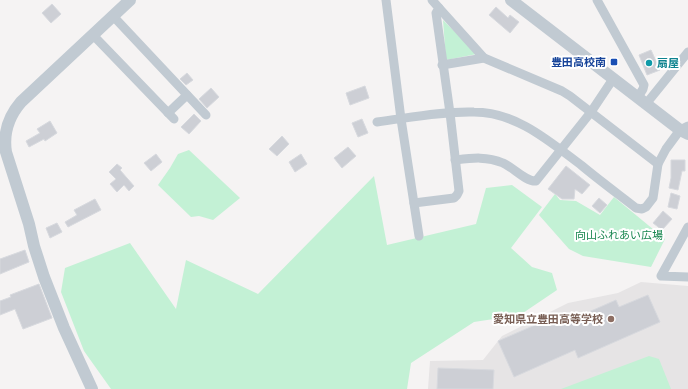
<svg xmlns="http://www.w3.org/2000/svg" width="688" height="389" viewBox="0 0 688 389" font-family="Arial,'Noto Sans JP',sans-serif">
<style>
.education{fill:#e6e4e5}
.green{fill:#c3f1d5}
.building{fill:#cdcfd5;stroke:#d7d9de}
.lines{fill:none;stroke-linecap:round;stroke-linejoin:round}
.minor{stroke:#c1cad2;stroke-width:9}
.tertiary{stroke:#c1cad2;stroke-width:12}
.transit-dot{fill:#1a4fb4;stroke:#fff;stroke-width:1.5}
.culture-dot{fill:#0f9aa8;stroke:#fff;stroke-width:1.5}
.education-dot{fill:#8d6e63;stroke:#fff;stroke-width:1.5}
.labels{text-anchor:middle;stroke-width:4;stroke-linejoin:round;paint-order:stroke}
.transit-label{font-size:11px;font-weight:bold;fill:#164399;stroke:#fff;text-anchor:end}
.culture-label{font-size:11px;font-weight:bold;fill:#0d838f;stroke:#fff;text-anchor:start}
.park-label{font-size:11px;fill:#17864f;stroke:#fff}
.education-label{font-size:11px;font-weight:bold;fill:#785e54;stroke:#fff;text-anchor:end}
</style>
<rect width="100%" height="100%" fill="#f5f3f3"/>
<!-- education -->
<path class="education" d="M641,282l47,4v103h-260l2,-28 53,-1 19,-24 66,-33 50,-10z"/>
<!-- green -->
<g class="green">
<path d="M443,20l34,34 -31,6z"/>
<path d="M189,150l51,48 -27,22 -14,-4 -8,1 -33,-32 12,-17 8,-14z"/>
<path d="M374,176l13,69 89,-21 10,-36 26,-3 30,22 -31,41 21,19 20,6 5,17 -37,25 -46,7 -63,41 -4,26h-296l-27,-38 -23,-59 4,-24 65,-25 46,66 10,-49 72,34z"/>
<path d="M555,194l5,6 16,1 24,14 14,-18 51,42 -14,28 -68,-11 -14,-7 -30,-34z"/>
<path d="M649,356l10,3 12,30h-110z"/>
</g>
<!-- building -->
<g class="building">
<path d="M52,4l9,10 -10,9 -9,-10z"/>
<path d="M496,7l12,11 2,-3 9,7 -9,11 -21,-18z"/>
<path d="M651,50l9,20 -13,5 -8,-20z"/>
<path d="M187,73l6,7 -7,5 -6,-6z"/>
<path d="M365,86l4,12 -19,7 -4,-12z"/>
<path d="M211,88l8,9 -12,11 -8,-9z"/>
<path d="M194,114l7,7 -12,13 -8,-7z"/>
<path d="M362,119l6,14 -10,4 -6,-14z"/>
<path d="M50,121l7,12 -12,8 -1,-2 -15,8 -3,-6 14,-8 -3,-4z"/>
<path d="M282,136l7,8 -12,12 -8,-7z"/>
<path d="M348,147l8,9 -14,12 -8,-10z"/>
<path d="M156,154l6,8 -11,9 -7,-8z"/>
<path d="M301,154l6,10 -12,8 -6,-10z"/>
<path d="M671,160h14v11h-3l-4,19 -9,-2 2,-10z"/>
<path d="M117,164l5,4 -2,2 14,16 -5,5 -5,-6 -7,7 -7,-8 6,-5 -7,-7z"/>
<path d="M566,166l24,19 -8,9 -7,-5 -1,10h-12l-14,-10z"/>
<path d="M671,193l9,3 -3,13 -9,-2z"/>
<path d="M599,198l8,7 -7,8 -8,-7z"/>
<path d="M95,199l6,11 -33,17 -3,-5 12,-7 -3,-5z"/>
<path d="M663,211l9,8 -10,11 -9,-7z"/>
<path d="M57,223l5,9 -12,6 -4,-10z"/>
<path d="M25,250l4,12 -29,12v-15z"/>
<path d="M39,284l13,34 -29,11 -8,-20 -15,6v-14l11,-4 -1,-2z"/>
<path d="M648,295l12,27 -82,36 -3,-8 -61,27 -16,-36 65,-28 3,9 50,-22 3,7z"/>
<path d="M438,368l56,2 -1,19h-56z"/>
</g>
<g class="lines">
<!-- minor -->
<g class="minor">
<path d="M386,0l15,119 18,117"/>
<path d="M597,0l47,85 -1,4 -5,8"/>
<path d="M439,8l45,50"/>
<path d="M113,16l93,99"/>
<path d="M93,35l81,84"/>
<path d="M442,65l42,-7 78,33 8,5 88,68"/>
<path d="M646,104l42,-52"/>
<path d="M168,113l19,-18"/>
<path d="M377,122c31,-4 65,-11 97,-10 42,0 75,29 107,53 18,15 37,29 55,43l6,1 4,-2 7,-9 5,-34 8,-15 14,-19 8,-4"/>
<path d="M455,160c17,-2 32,-4 48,3 10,4 23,19 33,18l55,-69 22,-33"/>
<path d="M414,203l40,-5 3,-3 2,-4 -9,-78 -14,-100 3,-5 -7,-8"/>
<path d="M688,227l-27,49 27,1"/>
</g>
<!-- tertiary -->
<g class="tertiary">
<path d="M511,0l169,130 8,4"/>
<path d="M92,389l-28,-61 -20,-51 -10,-31 -5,-22 -23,-72c-3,-19 3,-36 15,-50l109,-102"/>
</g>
</g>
<!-- markers -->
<rect class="transit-dot" x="610" y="58" width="8" height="8" rx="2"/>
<circle class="culture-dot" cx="649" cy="63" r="4"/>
<circle class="education-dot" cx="611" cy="319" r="4"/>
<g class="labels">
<!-- transit labels -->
<g class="transit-label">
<text x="606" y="66">豊田高校南</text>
</g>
<!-- culture labels -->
<g class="culture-label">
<text x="657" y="67">扇屋</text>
</g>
<!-- park labels -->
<g class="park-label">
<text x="619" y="239">向山ふれあい広場</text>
</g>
<!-- education labels -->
<g class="education-label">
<text x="603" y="323">愛知県立豊田高等学校</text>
</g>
</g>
</svg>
